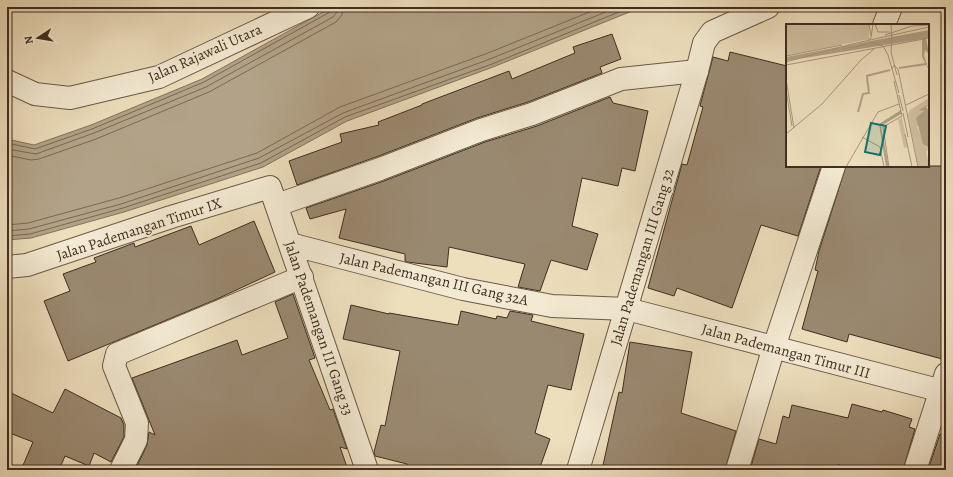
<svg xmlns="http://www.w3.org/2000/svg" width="953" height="477" viewBox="0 0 953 477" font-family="Alegreya,serif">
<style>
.water{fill:#b2a287;stroke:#84735e}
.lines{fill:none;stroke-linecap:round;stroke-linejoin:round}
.shore{stroke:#796854;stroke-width:1}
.building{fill:#9a8971;stroke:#402d20}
.minor-casing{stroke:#6b5947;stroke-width:24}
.minor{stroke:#f3ead3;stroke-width:22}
.labels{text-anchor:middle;stroke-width:4;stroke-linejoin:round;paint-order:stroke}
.street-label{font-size:15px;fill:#402d20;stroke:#f3ead3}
.inset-river{fill:none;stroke:#b2a287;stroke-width:2}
.inset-road{fill:none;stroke:#a8977e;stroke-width:1}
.view{fill:#0f766e;fill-opacity:0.15;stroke:#0f766e;stroke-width:2}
.inset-edge{fill:none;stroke:#402d20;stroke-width:2}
</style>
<rect width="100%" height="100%" fill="#eddebc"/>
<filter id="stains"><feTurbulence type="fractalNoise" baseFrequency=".005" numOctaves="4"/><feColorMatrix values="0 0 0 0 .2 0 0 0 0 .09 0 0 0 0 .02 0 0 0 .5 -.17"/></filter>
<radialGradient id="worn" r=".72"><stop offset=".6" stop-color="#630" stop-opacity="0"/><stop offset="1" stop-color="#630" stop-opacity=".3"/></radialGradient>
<!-- water -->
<path class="water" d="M642,7l-149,60 -146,54 -84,46 -139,45 -93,26 -24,2v-101l27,6 57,-20 111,-46 130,-72z"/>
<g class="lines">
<!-- shore -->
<g class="shore">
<path d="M7,143l28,6 57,-20 112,-47 126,-70 2,-5"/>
<path d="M7,149l29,5 58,-21 112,-46 127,-70 4,-5v-5"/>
<path d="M7,155l24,5 8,-1 57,-20 113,-47 127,-70 6,-7 1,-8"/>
<path d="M7,225l21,-2 91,-25 138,-45 83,-46 148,-54 114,-46"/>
<path d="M7,231l22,-2 92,-25 138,-46 84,-45 147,-54 128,-52"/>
<path d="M7,236l23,-2 93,-26 138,-45 84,-46 147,-53 139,-57"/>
</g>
</g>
<!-- building -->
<g class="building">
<path d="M612,34l9,25 -21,8 2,6 -74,29 -51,16 -101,39 -79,28 -8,-24 53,-19 -2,-8 39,-9 -1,-3 44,-17v-1l87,-33 3,8 63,-26 -2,-6z"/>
<path d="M730,52l57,14v100h34l-23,70 -37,-11 -29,83 -55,-20 -3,8 -26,-8 34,-124 5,1 16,-58 -3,-1 13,-49 15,4z"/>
<path d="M610,97l3,6 35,8 -13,60 -13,-3 -4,18 -36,-8 -10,48 26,8 -11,36 -36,-10 -11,31 -22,-4 7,-23 -76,-17 -2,20 -40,-5 -2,-1v-7l-66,-16 7,-29 -36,10 -4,-11 78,-27 101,-39 52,-16z"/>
<path d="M846,166h100v132l-5,23 5,1v38l-97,-26 -2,8 -45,-13 16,-58 -3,-1 4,-19z"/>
<path d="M254,221l21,51 -58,27 -149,62 -24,-60 26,-10 -7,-17 33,-12 -2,-4 40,-15 1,4 56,-21 8,19z"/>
<path d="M293,294l22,64 -6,2 21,50 3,-1 14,40 -7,-2 8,23h-213l12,-25 2,-13 6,3 -23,-57 105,-38 5,15 46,-17 -13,-36z"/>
<path d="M351,305l38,9v-1l69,12 3,-14 35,8 1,-3 10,2 3,-7 23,4 -2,6 53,13 -13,56 -23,-5 -13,48 15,6 -11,31h-133l1,-6 -32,-8 -1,-4 7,-27 4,1 15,-75 -57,-12z"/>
<path d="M630,342l62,10 -11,61 55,18 -11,39h-123l17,-78 3,1z"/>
<path d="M65,389l56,29 3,7v12l-13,25 -17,-9 -5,13 -24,-10 -6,14h-38l12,-28 -26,-10v-41l46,22z"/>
<path d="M852,404l30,8 1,-2 29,9 -3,8 6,2 -12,41h-46l-19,-5h2l-1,5h-89l9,-31 17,5 7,-28 6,2 3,-13 56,13z"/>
<path d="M940,434l6,1v35h-18z"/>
</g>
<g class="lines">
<!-- minor casing -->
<g class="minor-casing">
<g id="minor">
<path d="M884,25l7,-18"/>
<path d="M7,81l28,13 35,4 89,-21 149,-70"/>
<path d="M277,205l103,-36 101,-39 51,-16 89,-35 76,-8"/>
<path d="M290,244l173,45 89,17 75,3 319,83"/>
<path d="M7,267l20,-2 144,-48 99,-30 97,283"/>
<path d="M121,470l15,-30 1,-17 -23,-57 3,-12 185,-77"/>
<path d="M578,470l119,-399 7,-28 8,-11 56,-25"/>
<path d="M737,470l37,-123 60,-181"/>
<path d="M915,470l31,-96"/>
</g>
</g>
<!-- minor -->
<use href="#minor" class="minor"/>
</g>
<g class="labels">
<!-- street labels -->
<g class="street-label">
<text transform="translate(205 53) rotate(-24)" y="5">Jalan Rajawali Utara</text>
<text transform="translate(139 229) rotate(-18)" y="5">Jalan Pademangan Timur IX</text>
<text transform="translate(642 257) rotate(-73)" y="5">Jalan Pademangan III Gang 32</text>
<text transform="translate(434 279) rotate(13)" y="5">Jalan Pademangan III Gang 32A</text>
<text transform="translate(319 328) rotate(71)" y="5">Jalan Pademangan III Gang 33</text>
<text transform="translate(786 351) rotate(15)" y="5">Jalan Pademangan Timur III</text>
</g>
</g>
<!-- overview -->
<g transform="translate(786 24)">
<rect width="143" height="143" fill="#eddebc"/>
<path d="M0,0h83v15l-83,17zM143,74v6l-8,6 3,1 -7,16 9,20 3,1 -3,4 3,12 -1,3h-10l-10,-52 2,-5zM116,94l6,29 -4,1 -6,-29z" fill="#d0c0a1"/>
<path d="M143,6v7l-3,1 3,16 -4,-4 -1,6 5,14 -7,-13v-18l-136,22v-4zM143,80l-3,4 3,1v39l-6,-4 -7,-26 8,-7 -5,-1zM115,86v4l-20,12 8,41h-3l-7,-43z" fill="#b2a287"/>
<path class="inset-river" d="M113,44l27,-4M80,52l24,-6M72,88l5,-18 6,-1 -2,-16"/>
<path class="inset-road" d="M83,0l2,12M89,0l3,8h12M105,0l1,15M99,11l27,-9 17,-1M106,12l-1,16 6,23M82,16l3,-2 2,-14M57,25l31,-6 9,3 5,9 11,38M0,32l56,-11M0,38l66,-18 77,-17M0,41l143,-27M106,45l2,-4 4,4 20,98M0,55l8,49M108,57l8,35M0,66l6,36M113,71l4,16M120,81l23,-11M117,89l5,24M0,110l36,-30 39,-44 13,-11M119,110l7,33M76,113l18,10 4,20M60,143l32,-55 21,-8M103,143l-6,-40 19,-11"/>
<path class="view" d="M85,99l15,3 -6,29 -15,-3z"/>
<rect width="143" height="143" class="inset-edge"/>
</g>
<!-- margin -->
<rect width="953" height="477" fill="none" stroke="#eddebc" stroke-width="24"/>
<rect x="8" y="8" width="937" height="461" fill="none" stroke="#402d20" stroke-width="2"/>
<rect x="12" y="12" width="929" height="453" fill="none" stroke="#402d20"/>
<!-- north arrow -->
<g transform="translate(38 38) rotate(258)" stroke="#f3ead3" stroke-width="3" paint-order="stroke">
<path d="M0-3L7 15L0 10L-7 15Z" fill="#402d20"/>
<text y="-6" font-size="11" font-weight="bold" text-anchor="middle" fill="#402d20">N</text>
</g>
<rect width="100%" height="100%" filter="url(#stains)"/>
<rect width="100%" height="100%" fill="url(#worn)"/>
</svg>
